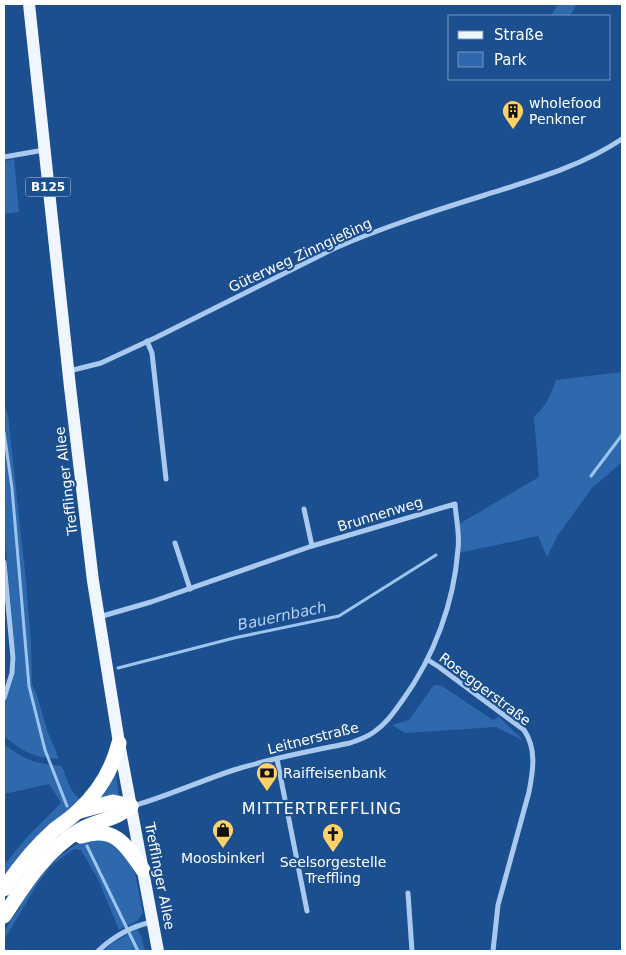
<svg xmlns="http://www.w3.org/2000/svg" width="626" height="955" viewBox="0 0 626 955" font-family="'DejaVu Sans',sans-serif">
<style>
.green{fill:#2e69ad}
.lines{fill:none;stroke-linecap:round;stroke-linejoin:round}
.stream{stroke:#9cc4f0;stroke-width:3}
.street{stroke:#a9c9ee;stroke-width:5}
.primary{stroke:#f0f6ff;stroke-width:12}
.highway{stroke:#fff;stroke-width:15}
.labels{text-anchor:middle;stroke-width:4.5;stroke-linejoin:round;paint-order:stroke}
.shield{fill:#1b4f8f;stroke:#bbcadd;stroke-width:1}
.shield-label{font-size:12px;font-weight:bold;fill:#fff}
.poi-label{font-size:14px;fill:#fff;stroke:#1b4f8f;text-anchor:start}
.street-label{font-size:14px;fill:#fff;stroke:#1b4f8f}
.water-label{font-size:15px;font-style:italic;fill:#b5d3f5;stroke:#1b4f8f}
.quarter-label{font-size:16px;letter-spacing:1px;fill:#fff;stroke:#1b4f8f}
</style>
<rect width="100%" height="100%" fill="#1b4f8f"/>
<!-- green -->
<g class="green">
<path d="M558,4h19l-7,12h-19z"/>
<path d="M14,159l5,53 -15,2v-53z"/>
<path d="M622,372v90l-30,26 -34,47 -11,22 -9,-21 -79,17v-29l80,-47 -5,-60c12,-11 17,-22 22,-37z"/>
<path d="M4,403l4,12 18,166 5,63 1,40 5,11 10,35 12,29c-27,-2 -34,-6 -55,-23 0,-10 -3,-23 0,-32 6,-17 11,-24 12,-43l-12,-132z"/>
<path d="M437,685l5,1 51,34 6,-3 25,24 -28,-14 -91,6 -13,-8 17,-5 24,-34z"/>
<path d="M4,744c20,16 33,20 58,22l9,24 10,10 -77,82v-17l24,-29 33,-33 -12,-19 -45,10z"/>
<path d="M115,768l4,29 -27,5z"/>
<path d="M87,839l24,1 18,18 6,15 8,40 -6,8 -18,9 -20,-49 -18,-31 -7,-1 -22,16 -14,18 -34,57v-8c22,-35 44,-76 83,-93z"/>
<path d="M137,929l5,9 3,13h-41l7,-7z"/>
</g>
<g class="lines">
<!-- stream -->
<g class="stream">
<path d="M4,432l8,56 17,198 16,64 22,56"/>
<path d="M591,476l31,-41"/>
<path d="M118,668l116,-30 105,-22 97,-61"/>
<path d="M87,846l51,105"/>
</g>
<!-- street -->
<g class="street">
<path d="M4,157l40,-7"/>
<path d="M147,341l5,12 14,126"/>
<path d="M69,371l32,-8 56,-26 176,-88c50,-22 101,-38 152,-54 47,-15 95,-28 137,-56"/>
<path d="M304,509l8,37"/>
<path d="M175,543l15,46"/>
<path d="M4,562l9,96 -1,15 -8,25"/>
<path d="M99,617l52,-15 161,-56 143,-42c1,14 5,31 3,45 -4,54 -24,108 -56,152 -8,11 -16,23 -28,31 -7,5 -15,8 -24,11 -39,8 -78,15 -116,27 -34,11 -66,26 -101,36"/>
<path d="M428,660l11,7 85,63c13,19 9,41 5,62l-31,113 -5,46"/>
<path d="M277,759l30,152"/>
<path d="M408,893l4,58"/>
<path d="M98,951c15,-14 34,-25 54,-29"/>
</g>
<!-- primary -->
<path class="primary" d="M29,4l41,383 23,194 26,162 39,208"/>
<!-- highway -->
<g class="highway">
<path d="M80,811l33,-9 18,4"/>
<path d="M81,836c34,-11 45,9 62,34"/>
<path d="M4,889c14,-21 31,-42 50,-59 8,-6 17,-12 24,-19 21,-19 34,-41 41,-68"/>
<path d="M4,916c20,-31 43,-67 76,-86 17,-10 36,-10 51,-24"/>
</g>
</g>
<!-- icons -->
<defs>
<g id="building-pin" transform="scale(1.125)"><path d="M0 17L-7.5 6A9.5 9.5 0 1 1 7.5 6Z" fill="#ffd166" stroke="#1b4f8f"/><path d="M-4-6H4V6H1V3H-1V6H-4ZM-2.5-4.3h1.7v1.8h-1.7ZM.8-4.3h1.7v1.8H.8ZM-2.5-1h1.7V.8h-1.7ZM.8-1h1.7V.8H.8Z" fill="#111"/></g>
<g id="bank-pin" transform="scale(1.125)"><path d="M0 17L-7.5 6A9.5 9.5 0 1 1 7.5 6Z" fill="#ffd166" stroke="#1b4f8f"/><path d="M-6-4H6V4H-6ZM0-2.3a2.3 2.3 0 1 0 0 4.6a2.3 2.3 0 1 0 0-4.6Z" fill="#111"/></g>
<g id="shop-pin" transform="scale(1.125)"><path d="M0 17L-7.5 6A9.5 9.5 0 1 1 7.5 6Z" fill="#ffd166" stroke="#1b4f8f"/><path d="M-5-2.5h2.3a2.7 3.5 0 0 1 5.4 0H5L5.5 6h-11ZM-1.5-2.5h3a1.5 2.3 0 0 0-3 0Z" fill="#111"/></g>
<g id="church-pin" transform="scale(1.125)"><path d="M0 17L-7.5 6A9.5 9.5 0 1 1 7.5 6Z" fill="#ffd166" stroke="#1b4f8f"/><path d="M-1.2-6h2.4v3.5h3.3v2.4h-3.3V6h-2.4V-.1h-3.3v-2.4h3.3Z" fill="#111"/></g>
</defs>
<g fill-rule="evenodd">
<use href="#building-pin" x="513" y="111"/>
<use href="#bank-pin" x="267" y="773"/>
<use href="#shop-pin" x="223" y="830"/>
<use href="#church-pin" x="333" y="834"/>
</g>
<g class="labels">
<!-- shield labels -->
<rect class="shield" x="25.5" y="177.5" width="45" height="19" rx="4"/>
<g class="shield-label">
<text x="48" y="191">B125</text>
</g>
<!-- poi labels -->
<g class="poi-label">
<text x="529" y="108">wholefood<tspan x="529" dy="16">Penkner</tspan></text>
<text x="283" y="778">Raiffeisenbank</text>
<text x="223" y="863" text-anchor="middle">Moosbinkerl</text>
<text x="333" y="867" text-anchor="middle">Seelsorgestelle<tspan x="333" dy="16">Treffling</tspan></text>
</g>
<!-- street labels -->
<g class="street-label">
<text transform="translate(300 255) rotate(-25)" y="5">Güterweg Zinngießing</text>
<text transform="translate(66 481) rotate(-97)" y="5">Trefflinger Allee</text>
<text transform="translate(380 514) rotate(-17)" y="5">Brunnenweg</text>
<text transform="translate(485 689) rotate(37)" y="5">Roseggerstraße</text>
<text transform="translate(313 738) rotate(-14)" y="5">Leitnerstraße</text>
<text transform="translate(160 876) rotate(79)" y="5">Trefflinger Allee</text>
</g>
<!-- water labels -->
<g class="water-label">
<text transform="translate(282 616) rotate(-12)" y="5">Bauernbach</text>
</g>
<!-- quarter labels -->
<g class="quarter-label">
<text x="322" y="814">MITTERTREFFLING</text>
</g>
</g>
<!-- border -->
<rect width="626" height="955" fill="none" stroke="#ffffff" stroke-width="10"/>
<!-- legend -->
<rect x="448" y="15" width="162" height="65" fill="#1b4f8f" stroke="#7695bc"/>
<rect x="458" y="31" width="25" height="8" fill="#f0f6ff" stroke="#7695bc"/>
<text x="494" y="40" font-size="15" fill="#ffffff">Straße</text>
<rect x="458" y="52" width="25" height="15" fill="#2e69ad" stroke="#7695bc"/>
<text x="494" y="65" font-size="15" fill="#ffffff">Park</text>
</svg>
